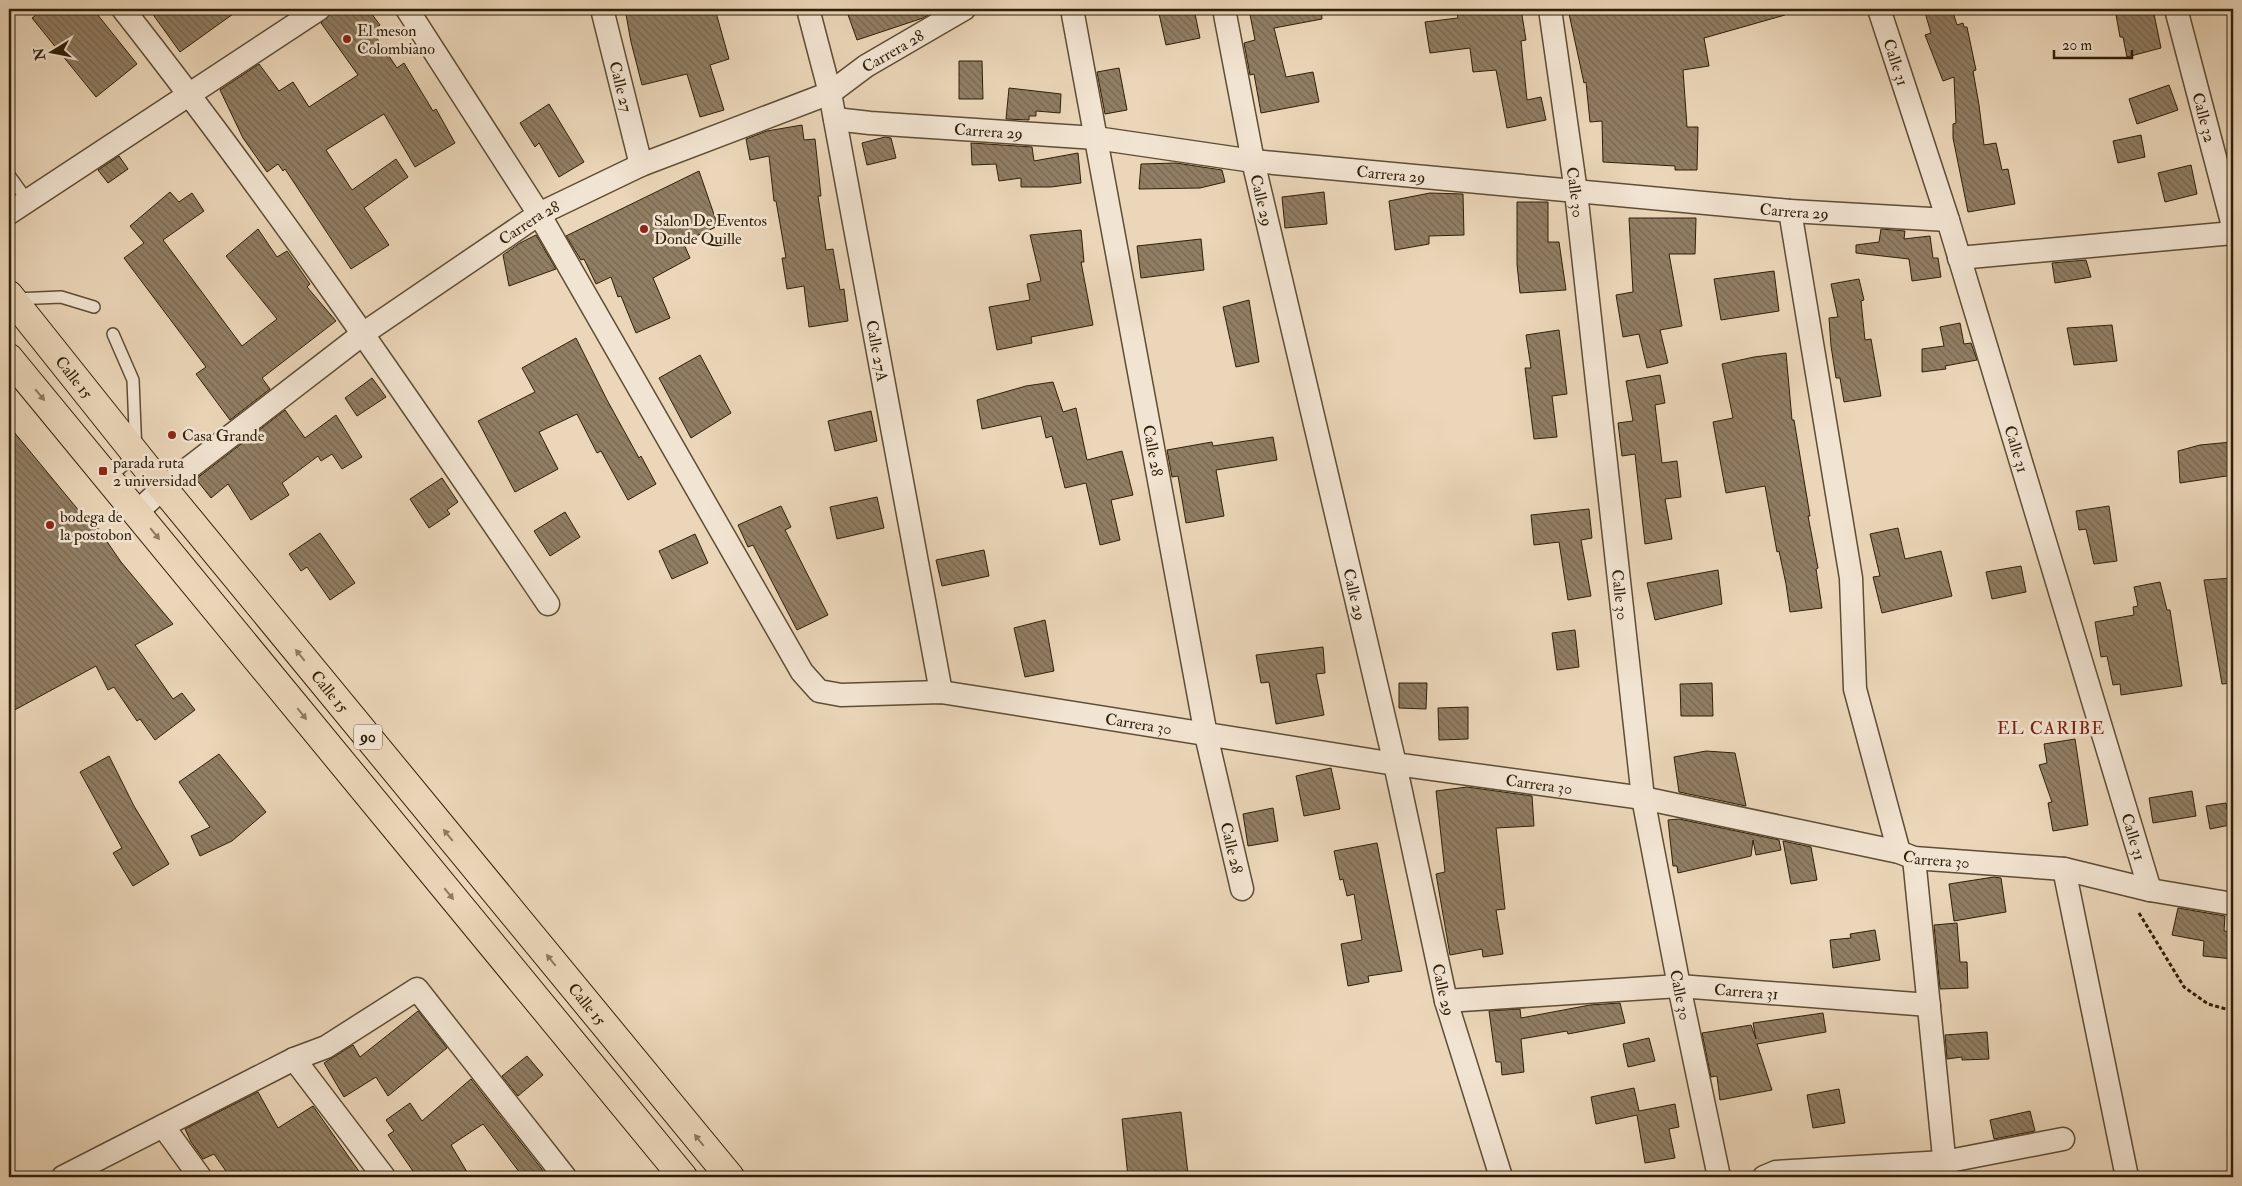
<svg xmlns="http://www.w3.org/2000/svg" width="2242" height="1186" viewBox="0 0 2242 1186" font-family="'IM FELL Double Pica',serif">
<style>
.building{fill:url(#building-back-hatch);stroke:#2f1f08}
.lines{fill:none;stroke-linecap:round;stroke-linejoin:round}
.service-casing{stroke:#5e4d34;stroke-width:14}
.minor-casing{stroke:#5e4d34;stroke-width:25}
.trunk-casing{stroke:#2f1f08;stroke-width:30}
.path{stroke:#2f1f08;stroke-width:3;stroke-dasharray:4 2.5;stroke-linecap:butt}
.service{stroke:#f2e4d2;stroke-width:11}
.minor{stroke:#f2e4d2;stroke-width:22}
.trunk{stroke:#ebd6b9;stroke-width:28}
.oneway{fill:#8d7a60}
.poi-dot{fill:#8f2418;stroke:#f2e4d2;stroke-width:2}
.labels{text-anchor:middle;stroke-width:5;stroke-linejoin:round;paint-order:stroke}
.shield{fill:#f2e4d2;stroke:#6a5a45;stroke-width:1}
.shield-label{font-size:15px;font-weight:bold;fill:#2f1f08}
.poi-label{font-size:16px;fill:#2f1f08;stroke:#f2e4d2;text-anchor:start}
.street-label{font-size:16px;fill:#2f1f08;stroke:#f2e4d2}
.neighbourhood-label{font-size:18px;letter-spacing:1px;fill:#7a1f14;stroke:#f2e4d2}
</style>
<defs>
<pattern id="building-back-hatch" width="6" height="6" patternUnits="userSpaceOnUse" patternTransform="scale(1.25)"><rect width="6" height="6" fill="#917e64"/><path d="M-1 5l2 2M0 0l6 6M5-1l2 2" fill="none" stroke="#776750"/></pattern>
</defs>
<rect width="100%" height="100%" fill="#ebd6b9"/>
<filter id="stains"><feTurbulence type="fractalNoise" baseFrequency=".004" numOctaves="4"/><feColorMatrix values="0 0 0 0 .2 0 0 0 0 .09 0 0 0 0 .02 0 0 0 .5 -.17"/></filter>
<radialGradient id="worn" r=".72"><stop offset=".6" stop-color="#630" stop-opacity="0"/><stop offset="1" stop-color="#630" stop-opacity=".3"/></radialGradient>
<!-- building -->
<g class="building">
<path d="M44,9h49l44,55 -41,33 -64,-79z"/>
<path d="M149,9h91l-60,43z"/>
<path d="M335,9h33l12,16 -8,6 25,37 7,-5 29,48 3,-2 19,34 -40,24 -31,-53 -58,36 26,40 44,-31 12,18 -44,31 25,37 -38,24 -66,-100 -2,2 -5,-7 -11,8 -24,-34 -23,-48 39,-26 20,27 14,-9 16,25 49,-32 -37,-52z"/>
<path d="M625,9h90l14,50 -19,6 14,45 -24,7 -13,-43 -45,11 -11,-43z"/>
<path d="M846,9h92l-15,9 -66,22z"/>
<path d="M1158,9h36l6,29 -34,7z"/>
<path d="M1249,9h72l1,10 -48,9 12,49 27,-5 6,30 -58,11 -7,-39 -4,1 -6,-32 11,-3z"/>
<path d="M1456,9h65l5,31 -5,1 6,59 14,-3 5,23 -39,8 -11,-58 -23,2 -3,-24 -40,5 -5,-31 33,-4z"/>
<path d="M1568,9h217v6l-81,23 5,28 -26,4 4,57h11l-1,43h-22v-4l-72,-4 -1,-41 -12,1 -4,-40 -2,1z"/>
<path d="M1924,9h28l5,16 6,-2 1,4h3l9,43 -3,1 6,34 5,40 12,-2 6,27 6,-1 7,35 -47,8 -15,-74v-14l3,-1 -2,-46 -11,4 -18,-46 6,-2z"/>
<path d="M2115,9h38l8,39 -34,9 -4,-20h-3z"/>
<path d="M959,61h23l1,38h-24z"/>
<path d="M1119,68l8,42 -22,4 -8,-42z"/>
<path d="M2169,85l9,25 -41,14 -8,-25z"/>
<path d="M1009,88l52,6 -1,19 -24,-2v5h-7v4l-23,-1z"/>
<path d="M549,104l35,58 -25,15 -20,-34 -4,4 -15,-24z"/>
<path d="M802,125l2,15 11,-1 6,57h-3l8,54 7,-1 7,41 4,-1 4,32 -39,6 -5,-41 -17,3 -5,-31h4l-10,-57h-2l-5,-45 -19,4 -4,-21 21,-8z"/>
<path d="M2141,135l4,22 -27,6 -5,-22z"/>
<path d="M885,137l6,1 5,20 -29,7 -5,-22z"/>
<path d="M971,143l61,4 2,14 44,-8 3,30 -30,4h-30v-9l-22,3 -3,-17 -24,1z"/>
<path d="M119,156l9,13 -20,14 -10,-13z"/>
<path d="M1176,163l46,7 3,12 -25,6 -61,1 2,-25z"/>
<path d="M2191,165l6,29 -32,8 -7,-29z"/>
<path d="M699,171l19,55 -35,16 7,16 -37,20 17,40 -34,15 -15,-37 -3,1 -7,-20 -15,7 -12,-25 -3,1 -15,-24z"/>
<path d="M170,192l9,10 13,-9 12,18 -41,29 79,106 35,-27 -51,-63 32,-27 19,28 10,-6 23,33 -3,3 29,34 -74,57 8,11 -40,31 -34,-46 10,-7 -82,-109 20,-15 -14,-17z"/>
<path d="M1324,192l3,32 -42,4 -3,-31z"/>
<path d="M1430,193l33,1 1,41 -35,1v8l-34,6 -6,-49z"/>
<path d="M1517,202h31v40h11l7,48 -46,3 -3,-29z"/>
<path d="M1629,218h67l-1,36h-26l13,72 -22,4 8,33 -21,5 -8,-34 -16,3 -7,-42 17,-3z"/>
<path d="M1881,229l24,2 -1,8 26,-3 3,22h5l3,19 -29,4 -3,-22 -53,-6v-8l23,-3z"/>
<path d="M1081,230l3,32h-3l12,63 -62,12 1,6 -35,7 -8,-43 41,-7 -3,-16 14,-3 -11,-46z"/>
<path d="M536,235l20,34 -47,17 -6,-31 17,-12z"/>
<path d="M1201,239l3,31 -63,8 -4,-32z"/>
<path d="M2086,260l5,17 -36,6 -3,-20z"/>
<path d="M1774,271l5,40 -58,9 -7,-41z"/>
<path d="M1859,279l5,21 -3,1 4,39 6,-1 10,57 -37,6 -4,-24h-4l-5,-32 -2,-28 9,-1 -7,-33z"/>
<path d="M1249,300l10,62 -23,5 -13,-60z"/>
<path d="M1960,323l4,21 7,-1 6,17 -32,6 1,3 -24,3v-23l22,-3 -4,-19z"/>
<path d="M2112,325l5,36 -43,4 -7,-37z"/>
<path d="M1559,330l8,64 -15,2 5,41 -23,2 -9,-71h6l-5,-33z"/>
<path d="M576,338l31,62 32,58 2,-2 15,28 -28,16 -27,-49 -4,2 -20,-39 -38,18 19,37 -43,23 -37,-71 57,-29 -13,-24z"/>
<path d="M1786,353l6,67h2l16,96h-2l10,52 -2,1 6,39 -32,4 -4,-28 -7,-33 -2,1 -12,-66 -39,7 -13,-71 20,-4 -11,-54 32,-7z"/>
<path d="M700,355l31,58 -40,25 -32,-60z"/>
<path d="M1660,375l5,28 -10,2 7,58 15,-2 4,36 -16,2 7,40 -27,5 -10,-90 -13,2 -4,-33 15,-2 -7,-40z"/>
<path d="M372,378l14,19 -29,19 -12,-18z"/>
<path d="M1053,382l10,30 13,-4 11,52 35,-9 11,44 -22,5 9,40 -20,5 -14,-62 -21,5 -13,-52 -6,2 -5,-22 -59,13 -5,-29 49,-14z"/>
<path d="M285,410l20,28 31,-23 26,42 -20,12 -10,-15 -11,7 -3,-5 -36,27 7,12 -38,25 -23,-36 -17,14 -15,-19z"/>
<path d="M871,411l6,30 -42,10 -7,-30z"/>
<path d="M9,426l85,103 3,-2 24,35 52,62 -38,21 38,54 9,-6 13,17 -40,30 -15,-21 -3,2 -23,-34 -6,3 -12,-24 -87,47z"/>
<path d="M1273,437l4,23 -61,10 8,46 -38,7 -8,-47 -6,1 -5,-27 45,-8 1,4z"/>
<path d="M2232,442l1,33 -53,8 -2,-32 22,-6z"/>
<path d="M442,478l16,24 -11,8 3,4 -21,14 -19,-29z"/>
<path d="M877,497l7,31 -47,11 -7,-32z"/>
<path d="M781,506l10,21 -6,3 43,85 -31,15 -44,-85 -5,2 -10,-22z"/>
<path d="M2109,506l8,55 -23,3 -8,-35 -7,1 -3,-19z"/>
<path d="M1589,509l3,29 -11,2 10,56 -23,4 -9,-58 -25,3 -3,-30z"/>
<path d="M565,512l15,25 -30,19 -16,-25z"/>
<path d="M1898,528l7,31 36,-8 11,45 -70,17 -9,-36 7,-1 -10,-42z"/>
<path d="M320,533l35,50 -25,17 -23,-33 -6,4 -12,-17z"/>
<path d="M695,534l13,29 -36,16 -13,-28z"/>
<path d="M984,550l5,26 -47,10 -6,-26z"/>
<path d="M2021,566l5,26 -34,7 -6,-27z"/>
<path d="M1718,570l4,34 -67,16 -8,-37z"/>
<path d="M2233,578v105l-11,1 -18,-104z"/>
<path d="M2160,582l7,28h3l12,76 -61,9 -1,-11 -7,1 -6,-29 -6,1 -6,-35 39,-7 -1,-8 5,-1 -4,-19z"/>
<path d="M1045,620l9,51 -29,6 -11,-49z"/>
<path d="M1575,630l4,37 -22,3 -5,-37z"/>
<path d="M1323,647l2,26 -9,1 8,41 -48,9 -7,-42 -8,1 -5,-28z"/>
<path d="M1399,683h28l-1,26 -27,-1z"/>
<path d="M1712,683l1,33h-32l-1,-32z"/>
<path d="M1468,707v32l-29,1 -1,-32z"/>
<path d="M2075,739l13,86 -35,6 -5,-28 4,-1 -13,-37 8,-2 -3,-19z"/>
<path d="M1706,751l29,2 11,53 -67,-14 -5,-35z"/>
<path d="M219,754l47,58 -34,29 -32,15 -9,-20 19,-9 -31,-45z"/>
<path d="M109,756l25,50 35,58 -36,22 -20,-33 9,-5 -42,-76z"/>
<path d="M1331,768l9,41 -36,7 -8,-40z"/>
<path d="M1467,787l65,9 2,30 -38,2 9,81 -9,1 7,44 -20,3 -1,-8 -32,6 -14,-81 9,-2 -9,-81z"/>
<path d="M2192,791l4,25 -43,7 -4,-25z"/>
<path d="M2226,803l4,22 -20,4 -4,-23z"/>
<path d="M1273,808l5,33 -30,5 -5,-32z"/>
<path d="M1679,819l100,21 2,10 -25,5 -3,-15 -2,16 -73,17 -1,-7h-4l-5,-46z"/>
<path d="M1783,841l28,6 6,33 -26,4z"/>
<path d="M1377,843l25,128 -34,5 1,6 -21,4 -7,-42 21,-4 -8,-46 -7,2 -4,-17 -3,1 -6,-29z"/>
<path d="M1994,877l7,1 5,34 -52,9 -5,-37z"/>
<path d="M2178,908l47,8 -1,15 9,1v27l-30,-3 1,-15 -32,-6z"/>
<path d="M1957,923l3,39h7l1,26 -28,1 -6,-64z"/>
<path d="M1875,930l5,30 -47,8 -3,-28 21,-2 -1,-4z"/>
<path d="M1620,1003l5,20 -57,11 -1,-3 -46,8 3,33 -22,3 -1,-13h-5l-7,-51 31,-2 1,9 69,-13z"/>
<path d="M418,1011l29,37 -59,48 -12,-19 -32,20 -20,-34 29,-18 7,12z"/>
<path d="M1823,1013l3,19 -69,12 15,46 -52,10 -3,-24 -6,1 -9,-44 49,-8 5,14 -3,-16z"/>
<path d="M1987,1032l2,27 -27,1v-3l-15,2 -2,-24z"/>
<path d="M1649,1038l6,23 -27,6 -5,-23z"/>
<path d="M527,1056l16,19 -25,21 -16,-20z"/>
<path d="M471,1079l77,98h-25l-40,-53 -32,21 19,32h-53l-29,-42 6,-4 -8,-11 24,-17 12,18z"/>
<path d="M1634,1088l5,23 36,-7 4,23 -10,2 6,29 -30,5 -8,-48 -41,9 -5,-27z"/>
<path d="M1839,1089l6,34 -32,5 -6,-33z"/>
<path d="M258,1092l20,36 35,-22 50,71h-133l-16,-23 -11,5 -12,-17 -6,-13z"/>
<path d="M2030,1111l5,20 -41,8 -4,-19z"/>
<path d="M1181,1112l7,62 -60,3 -6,-58z"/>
</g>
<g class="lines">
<!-- service casing -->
<g class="service-casing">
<g id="service">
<path d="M9,175l18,25"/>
<path d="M15,299l46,-2 33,10"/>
<path d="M109,478l27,-24 -3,-74 -20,-46"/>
</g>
</g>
<!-- minor casing -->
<g class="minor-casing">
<g id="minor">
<path d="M123,9c151,192 288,393 425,595"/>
<path id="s1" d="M407,9l132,205 263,458 17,19 22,4 100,-3 454,72 248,34 256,54 15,6 150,11 86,21 83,14"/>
<path id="s2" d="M602,9l39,156"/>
<path id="s3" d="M808,9l22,84 111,599"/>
<path id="s4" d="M1072,9l134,726 36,154"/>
<path id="s5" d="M1224,9l29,152 142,603 51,237 55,176"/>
<path id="s6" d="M1550,9l26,183 67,606 36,188 40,191"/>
<path id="s7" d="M1879,9l69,211 202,670"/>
<path id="s8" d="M2176,9l57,217"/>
<path id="s9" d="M835,119l35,4 226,15 157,23 537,50 158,9"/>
<path d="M1790,211l61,367 4,111 44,163"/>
<path d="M9,213l310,-204"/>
<path d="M1959,258l274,-25"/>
<path id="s10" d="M137,512l26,-24 201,-155 175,-119 102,-49 189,-72 36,-27 98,-57"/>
<path d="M1914,858l32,319"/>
<path d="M2064,869l63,308"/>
<path id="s11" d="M1446,1001l233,-15 250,19"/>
<path d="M294,1059l90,118"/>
<path d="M163,1126l37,51"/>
<path d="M63,1177l231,-118 32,-12 91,-58 148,188"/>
<path d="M1764,1177l12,-5 168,-10 119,-23"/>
</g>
</g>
<!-- trunk casing -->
<g class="trunk-casing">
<g id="trunk">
<path id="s12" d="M9,295l154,193 567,689"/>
<path d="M9,358l674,819"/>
</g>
</g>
<!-- path -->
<path class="path" d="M2139,913l45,74 24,17 25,7"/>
<!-- service -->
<use href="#service" class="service"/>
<!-- minor -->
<use href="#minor" class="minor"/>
<!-- trunk -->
<use href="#trunk" class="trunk"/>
</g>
<!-- one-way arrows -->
<defs><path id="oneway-solid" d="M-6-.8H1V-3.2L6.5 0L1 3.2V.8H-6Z" transform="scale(1.25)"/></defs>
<g class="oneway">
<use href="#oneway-solid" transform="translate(40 395) rotate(50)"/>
<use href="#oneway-solid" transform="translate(155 534) rotate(51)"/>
<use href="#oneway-solid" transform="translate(300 655) rotate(-129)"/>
<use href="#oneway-solid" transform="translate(302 714) rotate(51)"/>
<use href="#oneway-solid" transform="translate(448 835) rotate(-129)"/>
<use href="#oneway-solid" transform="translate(449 894) rotate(51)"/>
<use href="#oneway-solid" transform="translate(551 960) rotate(-129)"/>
<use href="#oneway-solid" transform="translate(699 1140) rotate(-129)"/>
</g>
<!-- markers -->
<g class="poi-dot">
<circle cx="347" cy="39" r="5"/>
<circle cx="644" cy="229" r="5"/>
<circle cx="172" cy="435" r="5"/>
<rect x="98" y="466" width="10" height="10" rx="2.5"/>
<circle cx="50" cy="525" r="5"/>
</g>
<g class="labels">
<!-- shield labels -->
<rect class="shield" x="354" y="724.5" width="28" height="25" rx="4"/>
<g class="shield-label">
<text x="368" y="742">90</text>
</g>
<!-- poi labels -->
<g class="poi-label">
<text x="357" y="36">El meson<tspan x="357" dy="18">Colombiano</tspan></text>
<text x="654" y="226">Salon De Eventos<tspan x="654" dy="18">Donde Quille</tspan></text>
<text x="182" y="441">Casa Grande</text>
<text x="113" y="468">parada ruta<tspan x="113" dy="18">2 universidad</tspan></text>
<text x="60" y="522">bodega de<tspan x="60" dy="18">la postobon</tspan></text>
</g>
<!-- street labels -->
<g class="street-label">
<text dy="6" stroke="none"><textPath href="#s10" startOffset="892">Carrera 28</textPath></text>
<text dy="6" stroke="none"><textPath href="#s7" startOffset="56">Calle 31</textPath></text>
<text dy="6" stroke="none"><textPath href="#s2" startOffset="80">Calle 27</textPath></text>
<text dy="6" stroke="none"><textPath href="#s8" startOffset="112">Calle 32</textPath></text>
<text dy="6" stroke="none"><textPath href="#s9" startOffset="154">Carrera 29</textPath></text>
<text dy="6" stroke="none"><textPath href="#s9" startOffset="559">Carrera 29</textPath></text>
<text dy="6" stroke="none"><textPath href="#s6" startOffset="185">Calle 30</textPath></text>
<text dy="6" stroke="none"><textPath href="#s5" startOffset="195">Calle 29</textPath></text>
<text dy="6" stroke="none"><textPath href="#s9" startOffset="964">Carrera 29</textPath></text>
<text dy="6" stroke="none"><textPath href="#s10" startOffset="488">Carrera 28</textPath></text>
<text dy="6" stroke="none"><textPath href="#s3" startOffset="349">Calle 27A</textPath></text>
<text dy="6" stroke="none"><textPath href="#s12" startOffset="105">Calle 15</textPath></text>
<text dy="6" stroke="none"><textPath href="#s7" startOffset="461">Calle 31</textPath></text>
<text dy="6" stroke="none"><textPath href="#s4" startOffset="449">Calle 28</textPath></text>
<text dy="6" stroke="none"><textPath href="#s5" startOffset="600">Calle 29</textPath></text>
<text dy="6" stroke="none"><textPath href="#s6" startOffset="590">Calle 30</textPath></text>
<text dy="6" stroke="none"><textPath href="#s12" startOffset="510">Calle 15</textPath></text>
<text dy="6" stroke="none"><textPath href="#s1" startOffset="1120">Carrera 30</textPath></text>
<text dy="6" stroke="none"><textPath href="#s1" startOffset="1525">Carrera 30</textPath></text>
<text dy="6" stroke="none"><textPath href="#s7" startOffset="866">Calle 31</textPath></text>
<text dy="6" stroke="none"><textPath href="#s4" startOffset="854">Calle 28</textPath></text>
<text dy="6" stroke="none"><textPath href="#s1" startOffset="1930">Carrera 30</textPath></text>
<text dy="6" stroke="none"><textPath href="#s5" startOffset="1005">Calle 29</textPath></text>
<text dy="6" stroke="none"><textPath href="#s11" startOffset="301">Carrera 31</textPath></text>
<text dy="6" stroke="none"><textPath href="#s6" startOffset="995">Calle 30</textPath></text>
<text dy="6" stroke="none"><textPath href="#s12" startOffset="915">Calle 15</textPath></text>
</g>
<!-- neighbourhood labels -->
<g class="neighbourhood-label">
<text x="2051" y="734">EL CARIBE</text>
</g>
</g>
<!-- margin -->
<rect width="2242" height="1186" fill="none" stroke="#ebd6b9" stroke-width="30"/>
<rect x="10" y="10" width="2222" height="1166" fill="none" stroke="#2f1f08" stroke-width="2.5"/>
<rect x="15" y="15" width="2212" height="1156" fill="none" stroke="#2f1f08"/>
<!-- north arrow -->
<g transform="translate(52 52) rotate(260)" stroke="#f2e4d2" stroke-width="4" paint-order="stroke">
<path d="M0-4L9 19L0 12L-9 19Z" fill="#2f1f08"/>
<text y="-8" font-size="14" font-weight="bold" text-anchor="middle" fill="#2f1f08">N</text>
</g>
<!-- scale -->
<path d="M2054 50v8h78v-8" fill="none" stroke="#2f1f08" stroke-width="2.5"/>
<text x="2062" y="50" font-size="15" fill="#2f1f08" stroke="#f2e4d2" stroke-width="4" paint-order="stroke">20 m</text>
<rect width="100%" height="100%" filter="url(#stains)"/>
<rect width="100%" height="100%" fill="url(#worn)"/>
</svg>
